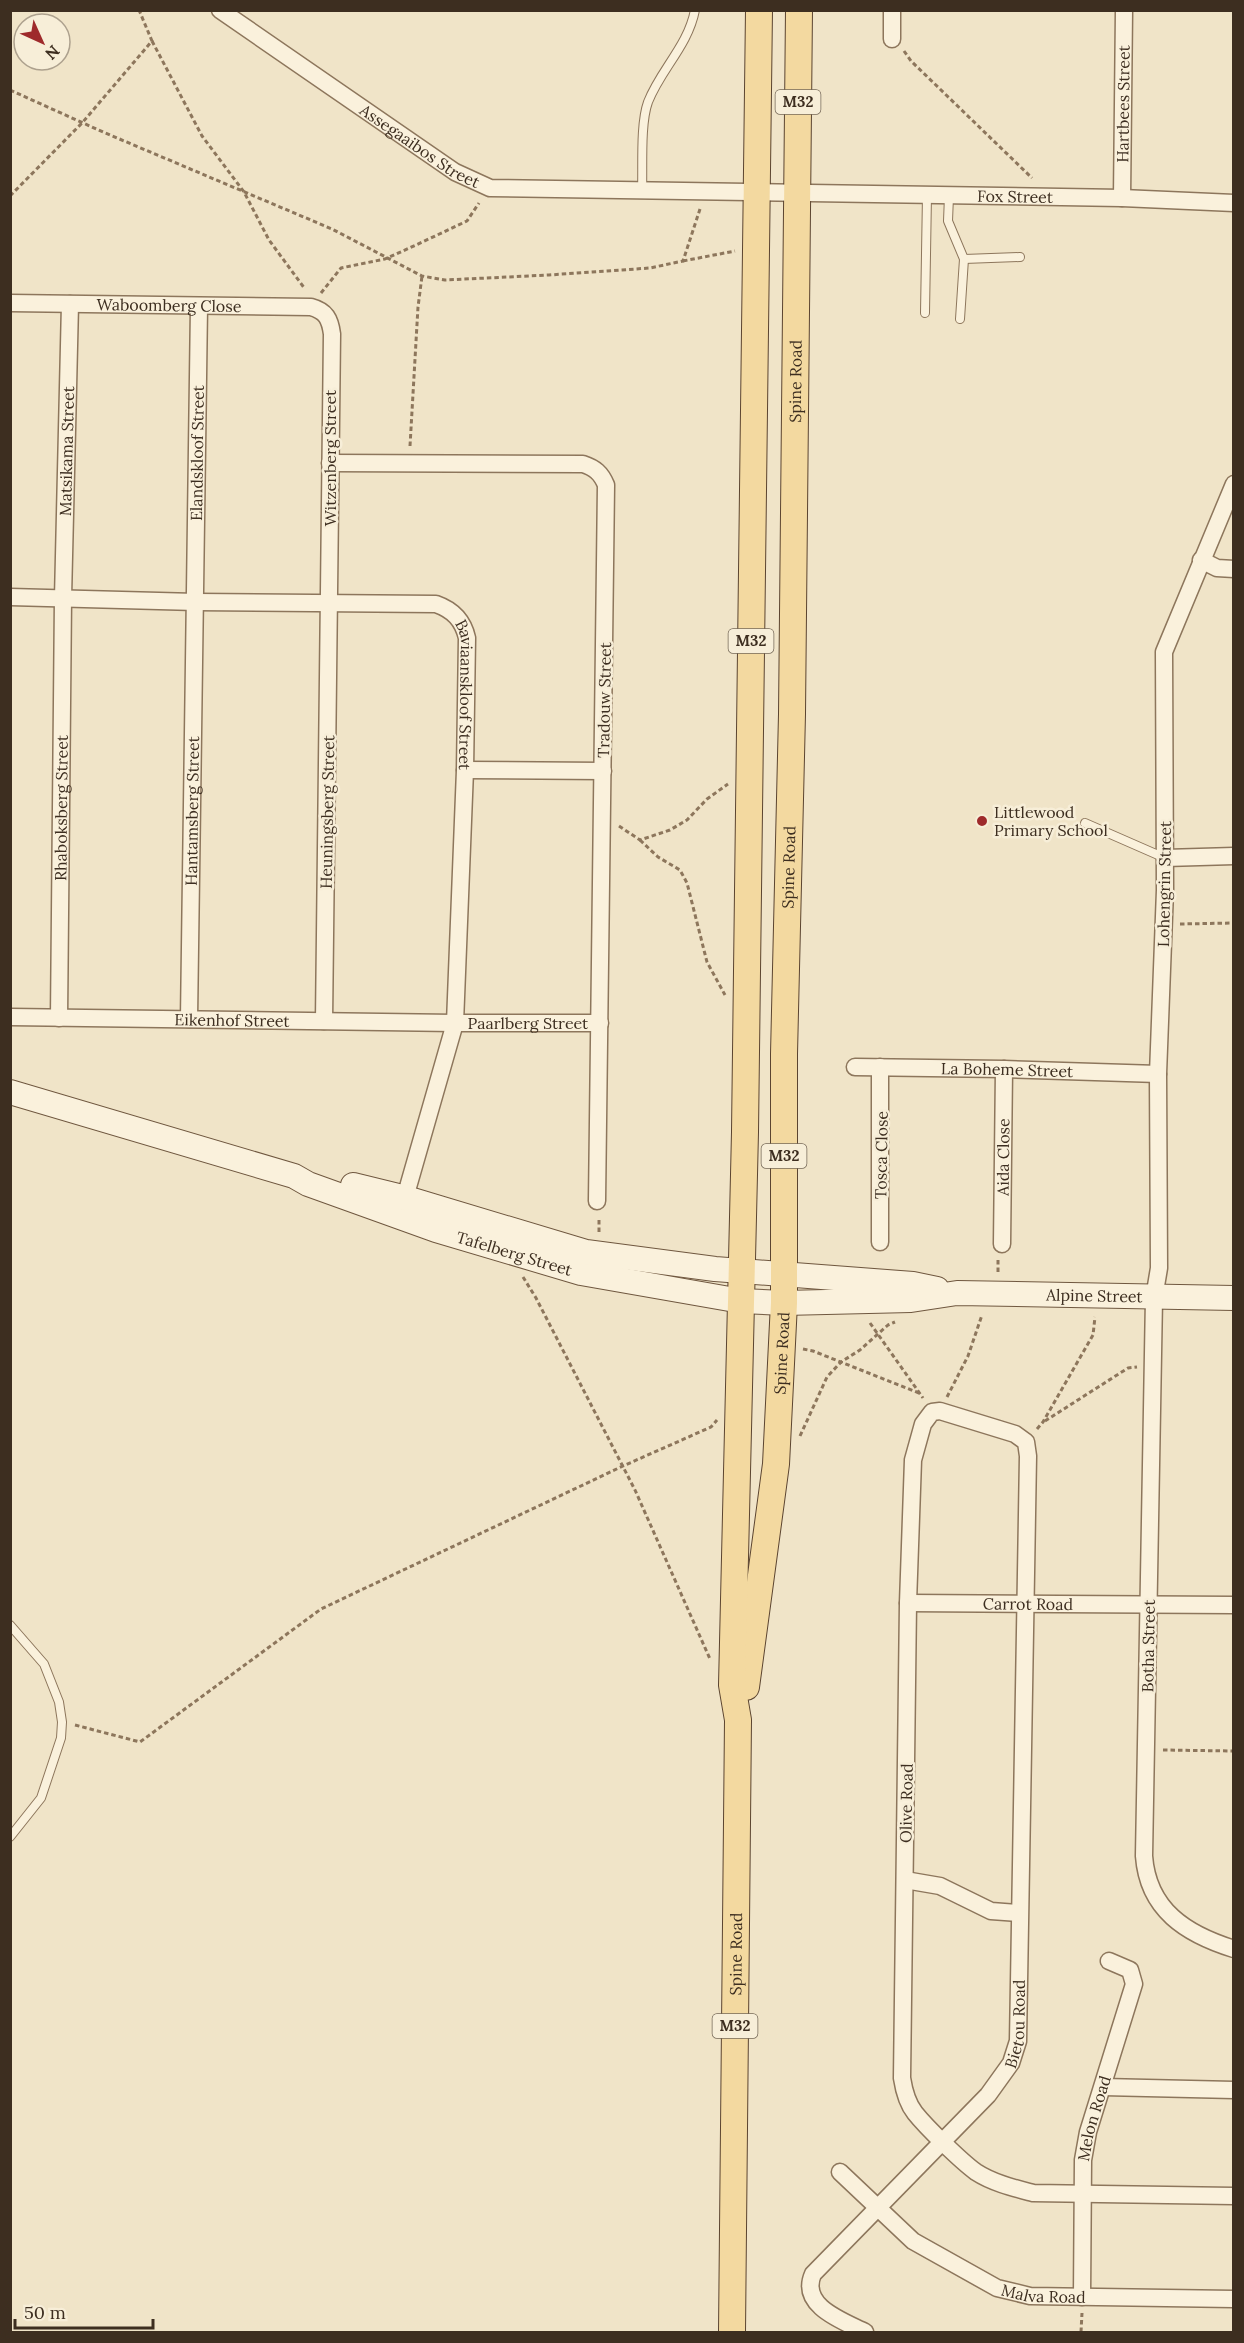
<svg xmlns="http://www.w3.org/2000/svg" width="1244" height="2343" viewBox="0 0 1244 2343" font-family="Lora,serif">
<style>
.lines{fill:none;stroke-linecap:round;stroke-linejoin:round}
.lane-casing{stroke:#8d765c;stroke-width:10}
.street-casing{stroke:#8d765c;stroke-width:19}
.secondary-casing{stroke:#6f573f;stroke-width:26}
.primary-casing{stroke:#5b4430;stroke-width:28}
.path{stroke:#8d765c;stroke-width:3;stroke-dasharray:4.5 3;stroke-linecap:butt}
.lane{stroke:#faf1dc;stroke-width:8}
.street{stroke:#faf1dc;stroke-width:16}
.secondary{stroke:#faf1dc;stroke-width:24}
.primary{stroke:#f3d9a0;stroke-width:26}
.poi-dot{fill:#9e2a2b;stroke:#f7eed8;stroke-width:2}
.labels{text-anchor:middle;stroke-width:5;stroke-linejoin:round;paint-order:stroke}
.shield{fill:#f7eed8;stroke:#756857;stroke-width:1.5}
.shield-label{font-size:15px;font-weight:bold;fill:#3d2e20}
.street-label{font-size:16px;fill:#3d2e20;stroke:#f7eed8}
.poi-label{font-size:16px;fill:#3d2e20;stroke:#f7eed8;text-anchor:start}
</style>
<rect width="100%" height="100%" fill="#f0e4c8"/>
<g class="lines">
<!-- lane casing -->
<g class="lane-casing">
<g id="lane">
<path d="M642,191c1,-24 -2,-67 6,-89 13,-33 40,-56 47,-92"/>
<path d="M949,196l-1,25 16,38 -4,60"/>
<path d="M964,259l56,-2"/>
<path d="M925,313l2,-118"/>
<path d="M1085,823l80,35"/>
<path d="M10,1625l34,39 15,38 3,20 -1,16 -20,60 -31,39"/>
</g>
</g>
<!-- street casing -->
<g class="street-casing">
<g id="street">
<path id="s1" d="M220,10l235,162 35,16 632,10 112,5"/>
<path d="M892,39v-29"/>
<path id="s2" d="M1122,198l2,-188"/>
<path id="s3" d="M10,303l301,4c15,4 19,12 21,27l-8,687"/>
<path d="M330,463l253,1c12,4 18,9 23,21l-9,716"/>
<path d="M1234,484l-70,168 1,238 -7,184 1,194 -5,30 -10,558c4,54 42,78 90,93"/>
<path d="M1201,560l16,8 17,1"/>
<path id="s4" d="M10,597l186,5 240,2c17,6 27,16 31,34l-2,132 -10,253 -53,185"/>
<path d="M465,770l138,1"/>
<path d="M1165,858l69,-2"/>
<path id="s5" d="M10,1017l445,6h145"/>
<path id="s6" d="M59,1018l4,-420 7,-294"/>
<path id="s7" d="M189,1019l10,-713"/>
<path id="s8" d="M855,1067l149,2 154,5"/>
<path d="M880,1067v175"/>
<path id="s9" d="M1002,1244l2,-175"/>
<path id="s10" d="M908,1603l326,2"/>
<path d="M905,1880l35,6 51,25 28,2"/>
<path d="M1103,2087l131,3"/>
<path id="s11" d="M840,2172l73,69 84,47 33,8 204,3"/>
<path id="s12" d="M1082,2297l1,-137 5,-28 46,-148 -4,-14 -21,-9"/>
<path id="s13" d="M865,2332c-22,-11 -66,-26 -52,-58l175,-179 23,-32 7,-22 10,-585 -2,-14 -11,-8 -75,-23 -8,1 -9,12 -10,36 -5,143 -6,475c2,13 5,25 13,35 12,15 46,48 61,59 17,11 38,16 57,21l201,3"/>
</g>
</g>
<!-- secondary casing -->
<g class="secondary-casing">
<g id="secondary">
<path id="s14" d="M10,1092l284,84 14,8 128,46 145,43 160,28 43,2 127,-3 46,-7 277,5"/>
<path d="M353,1185l53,13 180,54 129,17 198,15 24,5"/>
</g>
</g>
<!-- primary casing -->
<g class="primary-casing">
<g id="primary">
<path id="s15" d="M746,1687l30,-223 8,-161v-249l8,-340 7,-704"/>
<path id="s16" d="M732,2332l6,-612 -6,-35 13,-553 14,-1122"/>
</g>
</g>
<!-- path -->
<g class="path">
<path d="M152,41l50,95 42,56 25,48 36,49"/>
<path d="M904,51l7,10 121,117"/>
<path d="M10,90l93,42 229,97 90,47 23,4 104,-5 101,-7 33,-7 17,-52"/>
<path d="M10,196l72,-73 70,-82 -13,-31"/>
<path d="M683,261l52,-10"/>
<path d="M321,293l20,-25 44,-9 31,-14 51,-24 12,-18"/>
<path d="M410,446l8,-139 4,-31"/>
<path d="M619,826l21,14 30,-10 17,-10 20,-21 21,-15"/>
<path d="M640,840l18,17 22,13 7,13 20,79 18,33"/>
<path d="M1180,924l54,-1"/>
<path d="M599,1232v-14"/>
<path d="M998,1260v13"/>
<path d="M523,1277l13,21 99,192 75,169"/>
<path d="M870,1323l53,75"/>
<path d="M803,1349l10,2 106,42"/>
<path d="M947,1397l21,-41 14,-41"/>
<path d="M1045,1421l83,-53 9,-1"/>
<path d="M1037,1429l6,-7 50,-87 2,-18"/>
<path d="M800,1436l27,-59 14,-15 19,-12 28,-25 7,-3"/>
<path d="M75,1725l65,17 181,-133 302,-143 88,-39 6,-7"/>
<path d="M1163,1750l71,1"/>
<path d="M1081,2332l1,-19"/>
</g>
<!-- lane -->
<use href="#lane" class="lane"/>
<!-- street -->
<use href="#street" class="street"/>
<!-- secondary -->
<use href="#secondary" class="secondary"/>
<!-- primary -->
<use href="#primary" class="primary"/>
</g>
<!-- markers -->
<circle class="poi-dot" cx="982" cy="821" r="6"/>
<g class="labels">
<!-- shield labels -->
<g class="shield">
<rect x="775.5" y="90" width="45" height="24" rx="4.5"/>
<rect x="728.5" y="629" width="45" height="24" rx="4.5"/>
<rect x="761.5" y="1144" width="45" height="24" rx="4.5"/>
<rect x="712.5" y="2014" width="45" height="24" rx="4.5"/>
</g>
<g class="shield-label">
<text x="798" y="107">M32</text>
<text x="751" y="646">M32</text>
<text x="784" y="1161">M32</text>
<text x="735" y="2031">M32</text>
</g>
<!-- street labels -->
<g class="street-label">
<text dy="6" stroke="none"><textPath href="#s2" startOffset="94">Hartbees Street</textPath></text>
<text dy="6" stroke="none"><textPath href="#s1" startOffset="242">Assegaaibos Street</textPath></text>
<text dy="6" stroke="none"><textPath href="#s1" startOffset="849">Fox Street</textPath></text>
<text dy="6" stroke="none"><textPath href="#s3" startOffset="159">Waboomberg Close</textPath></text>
<text dy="6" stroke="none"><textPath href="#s15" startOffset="1308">Spine Road</textPath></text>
<text dy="6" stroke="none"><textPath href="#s6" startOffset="567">Matsikama Street</textPath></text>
<text dy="6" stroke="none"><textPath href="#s7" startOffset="566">Elandskloof Street</textPath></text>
<text transform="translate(330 458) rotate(-90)" y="6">Witzenberg Street</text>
<text dy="6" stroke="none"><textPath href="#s4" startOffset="531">Baviaanskloof Street</textPath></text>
<text transform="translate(604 700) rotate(-89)" y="6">Tradouw Street</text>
<text dy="6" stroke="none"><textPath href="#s6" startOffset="210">Rhaboksberg Street</textPath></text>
<text dy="6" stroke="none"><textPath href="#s7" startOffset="208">Hantamsberg Street</textPath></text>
<text transform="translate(327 812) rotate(-89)" y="6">Heuningsberg Street</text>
<text dy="6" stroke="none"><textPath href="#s15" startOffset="822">Spine Road</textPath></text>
<text transform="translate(1164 884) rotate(-89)" y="6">Lohengrin Street</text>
<text dy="6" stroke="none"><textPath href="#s5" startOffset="222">Eikenhof Street</textPath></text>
<text dy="6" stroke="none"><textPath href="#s5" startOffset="518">Paarlberg Street</textPath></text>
<text dy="6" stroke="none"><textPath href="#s8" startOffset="152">La Boheme Street</textPath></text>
<text transform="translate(881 1155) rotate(-89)" y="6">Tosca Close</text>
<text dy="6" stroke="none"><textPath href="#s9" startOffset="87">Aida Close</textPath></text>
<text dy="6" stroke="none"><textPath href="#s14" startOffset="530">Tafelberg Street</textPath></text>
<text dy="6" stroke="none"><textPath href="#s14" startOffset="1116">Alpine Street</textPath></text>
<text dy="6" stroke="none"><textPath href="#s15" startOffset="336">Spine Road</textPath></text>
<text dy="6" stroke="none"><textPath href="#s10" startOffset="120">Carrot Road</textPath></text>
<text transform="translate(1148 1646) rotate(-89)" y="6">Botha Street</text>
<text transform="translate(906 1803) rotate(-89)" y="6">Olive Road</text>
<text dy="6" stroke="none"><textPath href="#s16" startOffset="378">Spine Road</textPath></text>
<text dy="6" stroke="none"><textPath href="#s13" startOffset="417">Bietou Road</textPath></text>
<text dy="6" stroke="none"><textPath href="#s12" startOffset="180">Melon Road</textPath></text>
<text dy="6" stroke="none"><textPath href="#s11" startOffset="244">Malva Road</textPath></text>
</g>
<!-- poi labels -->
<g class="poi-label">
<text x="994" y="818">Littlewood<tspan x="994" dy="18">Primary School</tspan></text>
</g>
</g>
<!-- border -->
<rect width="1244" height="2343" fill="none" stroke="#3d2e20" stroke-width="24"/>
<!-- north arrow -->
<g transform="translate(42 42) rotate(135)"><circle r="28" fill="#f7eed8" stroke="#ada18e" stroke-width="1.5"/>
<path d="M0-4.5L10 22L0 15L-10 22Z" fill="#9e2a2b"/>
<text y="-9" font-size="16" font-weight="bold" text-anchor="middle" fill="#3d2e20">N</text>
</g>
<!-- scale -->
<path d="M15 2319v9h138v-9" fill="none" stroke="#3d2e20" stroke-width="3"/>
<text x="24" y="2319" font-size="18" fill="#3d2e20" stroke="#f7eed8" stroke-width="4.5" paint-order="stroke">50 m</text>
</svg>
